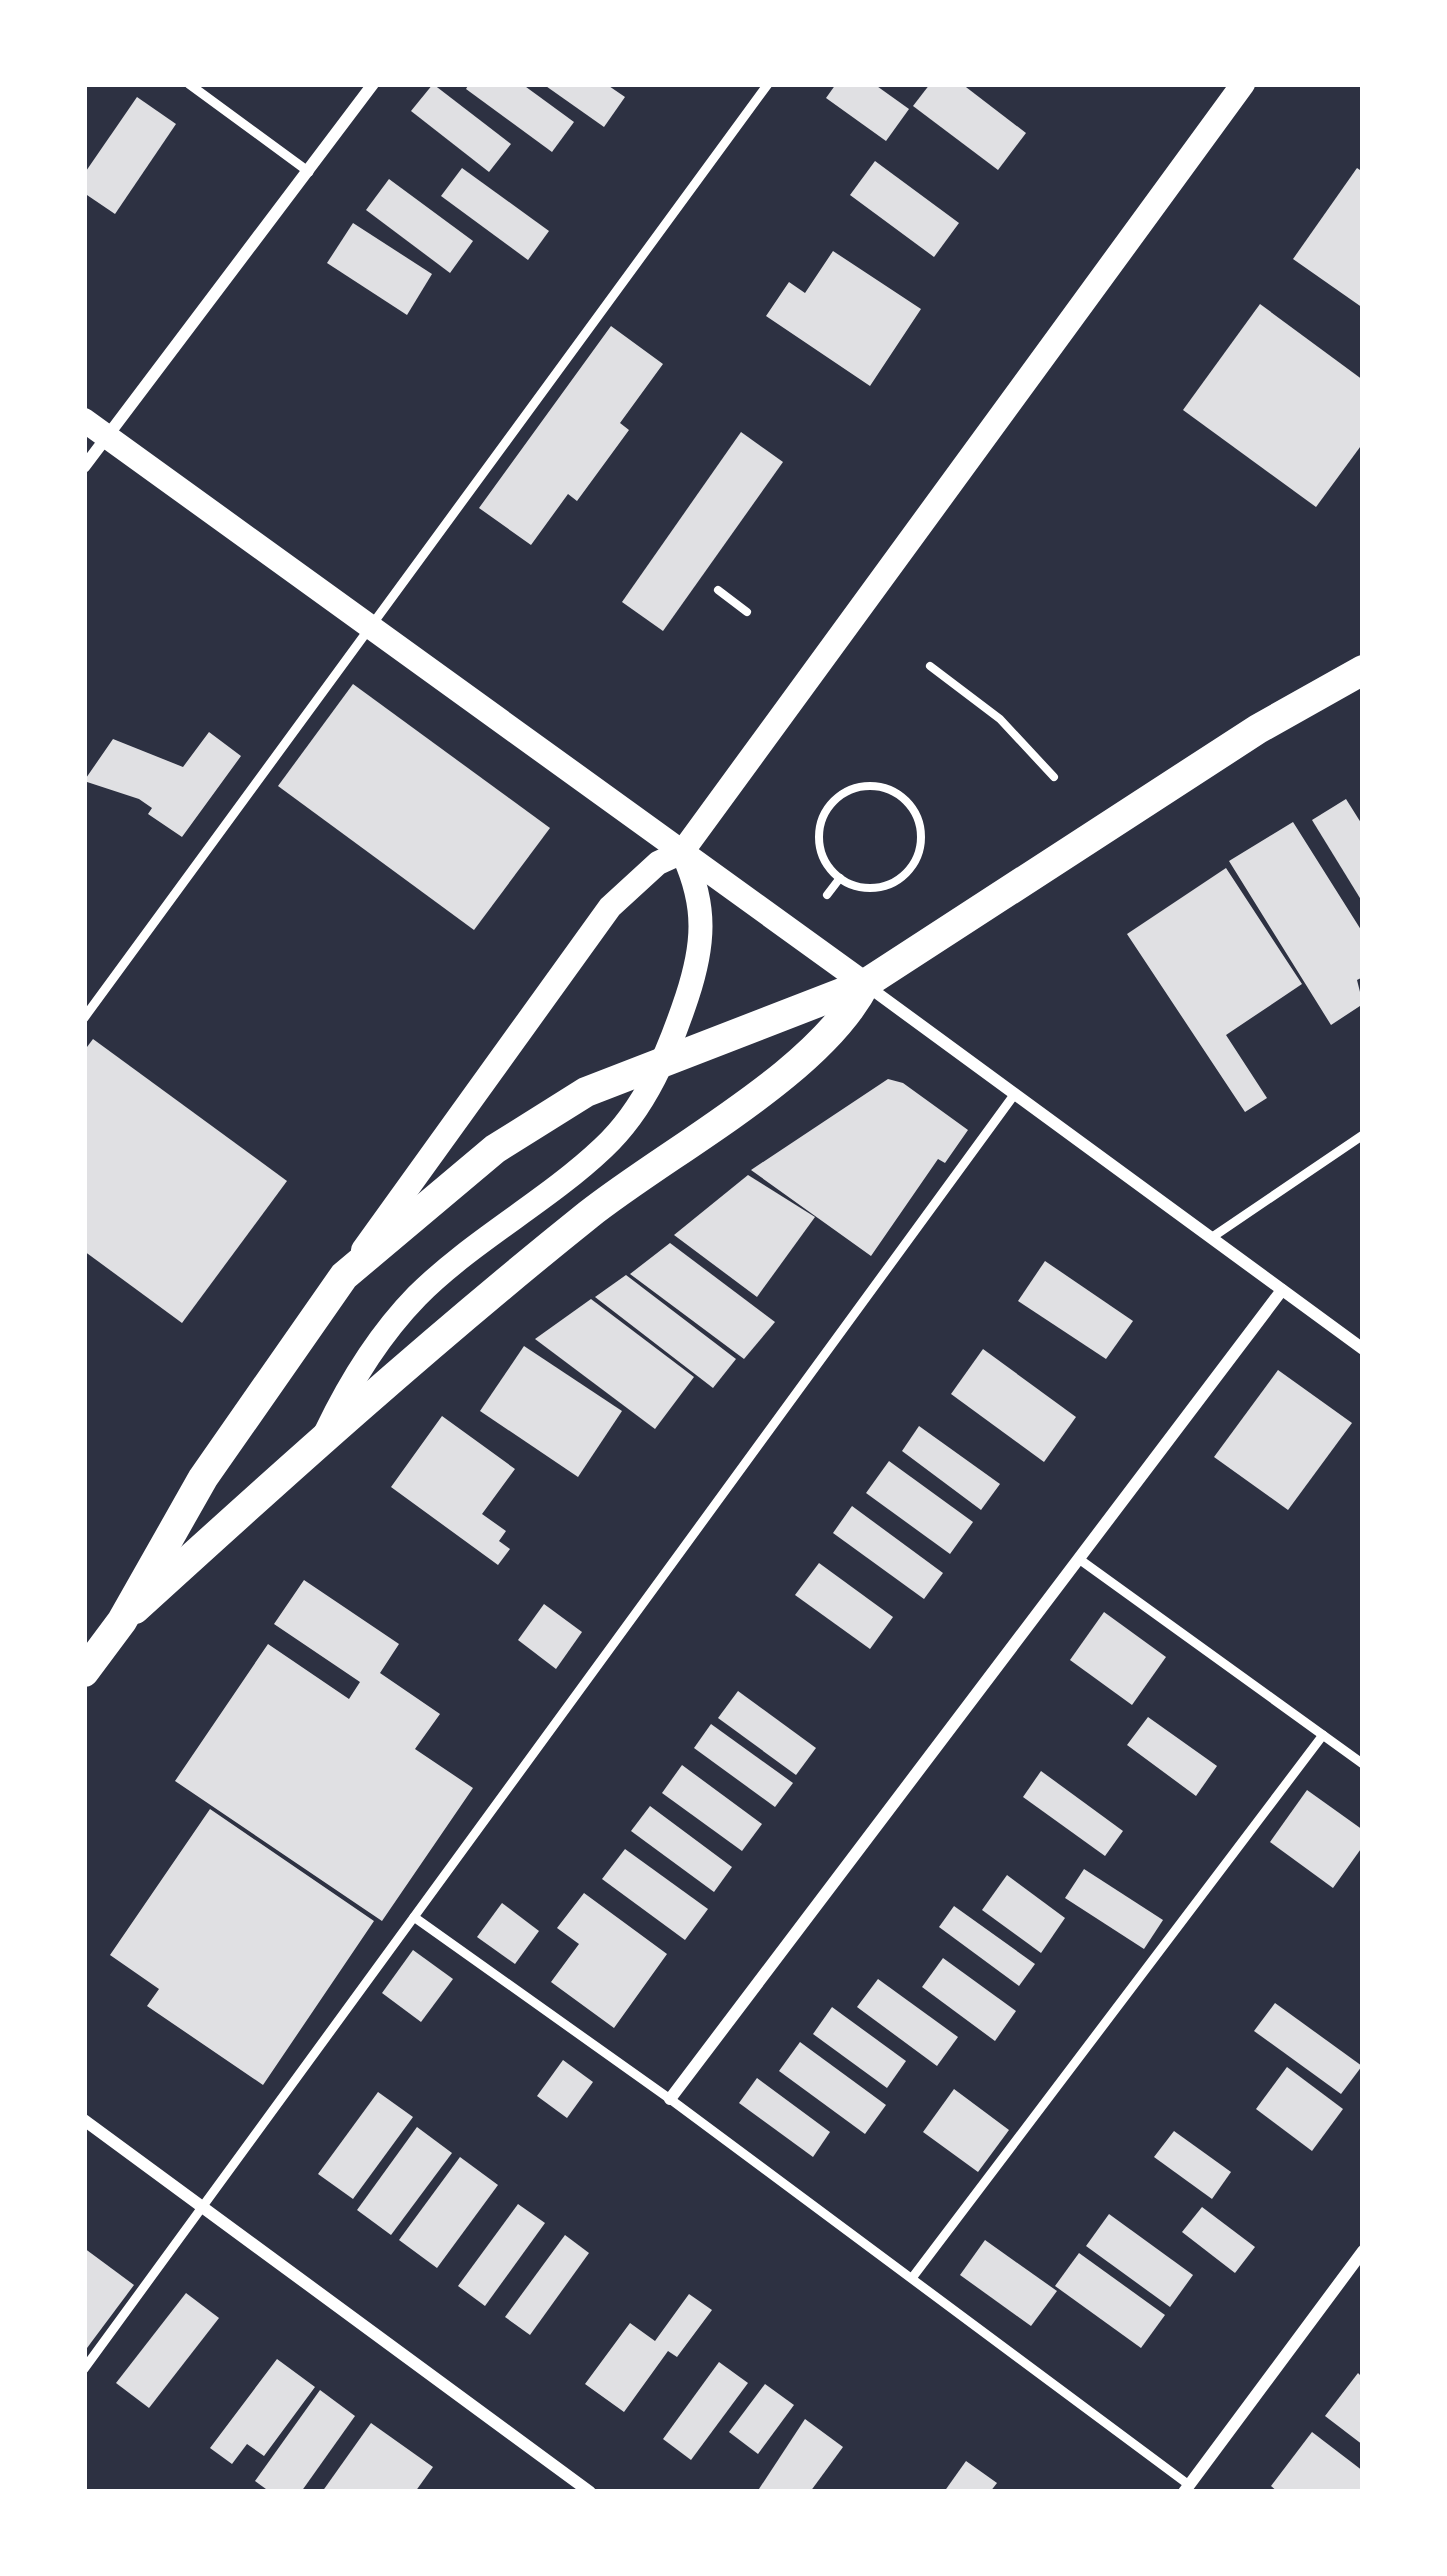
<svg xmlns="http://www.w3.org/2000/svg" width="1447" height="2576" viewBox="0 0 1447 2576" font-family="Lato,sans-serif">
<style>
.building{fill:#e0e0e3}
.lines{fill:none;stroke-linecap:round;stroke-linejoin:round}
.path{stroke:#fff;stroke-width:8}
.service{stroke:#fff;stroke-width:9}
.minor{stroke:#fff;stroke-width:12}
.secondary{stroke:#fff;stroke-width:24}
.primary{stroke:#fff;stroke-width:30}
</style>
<rect width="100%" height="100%" fill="#2d3142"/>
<!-- building -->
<g class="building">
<path d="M433,84l78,60 -22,28 -78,-61z"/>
<path d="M469,84h53l52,38 -22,30 -86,-63z"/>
<path d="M543,84h63l19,13 -21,30z"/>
<path d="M836,84h38l35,25 -23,32 -60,-43z"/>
<path d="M930,84h32l64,49 -28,37 -85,-64z"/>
<path d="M137,97l39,27 -61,90 -31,-21v-19z"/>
<path d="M875,161l84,62 -25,34 -84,-62z"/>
<path d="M462,168l87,63 -21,29 -87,-64z"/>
<path d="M1357,168l6,4v136l-70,-49z"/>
<path d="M389,179l84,62 -23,32 -84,-63z"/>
<path d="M353,223l79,51 -25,41 -80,-52z"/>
<path d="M833,251l88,58 -51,77 -104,-70 23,-34 16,11z"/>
<path d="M1260,304l103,76v63l-47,64 -133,-97z"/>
<path d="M611,326l52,38 -43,59 9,7 -52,71 -9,-7 -37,51 -52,-37z"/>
<path d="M741,432l42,30 -120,169 -41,-29z"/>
<path d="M353,684l197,144 -76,102 -196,-144z"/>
<path d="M209,732l32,24 -59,81 -34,-23 4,-6 -13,-9 -55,-18 29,-42 70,28z"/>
<path d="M1346,799l17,27v77l-51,-83z"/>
<path d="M1293,822l70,111v44l-6,3 6,24 -32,21 -102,-164z"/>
<path d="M1226,868l76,116 -76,51 41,63 -22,14 -118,-178z"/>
<path d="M93,1039l194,142 -105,142 -98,-72v-200z"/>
<path d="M888,1079l15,4 65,47 -23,33 -7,-4 -67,97 -120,-86z"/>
<path d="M748,1175l67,42 -58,80 -83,-62z"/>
<path d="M670,1243l105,79 -31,37 -114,-85z"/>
<path d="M1045,1261l88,60 -27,38 -88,-58z"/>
<path d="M626,1275l110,84 -23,29 -118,-91z"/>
<path d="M591,1299l103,78 -39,52 -120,-90z"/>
<path d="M524,1346l98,65 -44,66 -98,-66z"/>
<path d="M983,1349l93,68 -32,45 -93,-68z"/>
<path d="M1278,1370l74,53 -64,87 -74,-53z"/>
<path d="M442,1416l73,53 -33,45 24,17 -7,10 11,8 -12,16 -107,-78z"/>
<path d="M919,1426l81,58 -19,26 -79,-59z"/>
<path d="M889,1461l84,61 -23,32 -84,-61z"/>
<path d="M852,1506l91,67 -19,26 -91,-66z"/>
<path d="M819,1563l74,54 -23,32 -75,-54z"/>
<path d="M304,1580l95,64 -19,29 60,41 -25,35 58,39 -91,133 -207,-140 93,-137 81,55 11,-17 -86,-58z"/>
<path d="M544,1604l38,28 -26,37 -38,-29z"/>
<path d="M1104,1612l62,45 -34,48 -62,-45z"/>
<path d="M738,1691l78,57 -20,27 -78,-57z"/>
<path d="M1148,1717l69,49 -21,30 -69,-51z"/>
<path d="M711,1724l82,59 -18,24 -81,-59z"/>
<path d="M682,1765l80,59 -20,27 -80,-58z"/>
<path d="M1041,1771l82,60 -18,25 -82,-59z"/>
<path d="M1307,1790l56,40v16l-30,42 -63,-46z"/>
<path d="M650,1806l82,61 -18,25 -83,-61z"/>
<path d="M210,1809l164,112 -111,164 -116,-79 12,-17 -49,-34z"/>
<path d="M625,1849l83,60 -23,31 -83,-61z"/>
<path d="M1084,1869l79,51 -19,29 -79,-51z"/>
<path d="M1007,1875l58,43 -24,35 -59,-43z"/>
<path d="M584,1893l83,61 -53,74 -63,-46 28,-38 -22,-16z"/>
<path d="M502,1903l37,28 -24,33 -38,-27z"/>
<path d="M954,1906l81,58 -16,22 -80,-59z"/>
<path d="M413,1950l40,29 -32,43 -39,-29z"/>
<path d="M943,1958l73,53 -21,30 -73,-54z"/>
<path d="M878,1979l80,58 -21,29 -80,-59z"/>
<path d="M1275,2003l87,63 -21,28 -87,-63z"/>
<path d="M832,2007l74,54 -19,27 -74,-54z"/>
<path d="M800,2042l86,63 -21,29 -86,-63z"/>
<path d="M563,2060l30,22 -26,36 -30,-22z"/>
<path d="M1287,2067l56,42 -31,42 -56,-42z"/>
<path d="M757,2078l73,54 -17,25 -74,-54z"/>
<path d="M954,2089l55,41 -31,42 -55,-40z"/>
<path d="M378,2092l35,25 -60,82 -35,-25z"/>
<path d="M417,2127l35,26 -61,82 -34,-25z"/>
<path d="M1174,2131l57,41 -19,27 -58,-42z"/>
<path d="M460,2157l38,28 -61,83 -38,-28z"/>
<path d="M518,2204l27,19 -60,83 -27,-20z"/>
<path d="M1202,2207l53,40 -20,26 -53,-41z"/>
<path d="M1109,2214l84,61 -23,32 -84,-61z"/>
<path d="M565,2235l24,18 -59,82 -25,-18z"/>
<path d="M985,2240l72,51 -26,35 -71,-51z"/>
<path d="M84,2248l50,37 -50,67z"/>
<path d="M1079,2253l86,62 -24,33 -86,-62z"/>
<path d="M186,2293l33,25 -70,90 -33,-25z"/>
<path d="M689,2294l23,16 -35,47 -9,-6 -44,61 -39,-28 45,-61 25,18z"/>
<path d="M277,2359l38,28 -51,69 -17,-12 -15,20 -22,-16z"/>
<path d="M719,2362l29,21 -57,77 -28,-21z"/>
<path d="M1358,2373l5,5v67l-38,-29z"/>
<path d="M765,2384l29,21 -36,49 -29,-22z"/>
<path d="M320,2390l35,26 -54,76h-31l-15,-11z"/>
<path d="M805,2419l38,28 -33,45h-53z"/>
<path d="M371,2423l62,44 -18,25h-93z"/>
<path d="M1312,2432l51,39v21h-85l-7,-6z"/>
<path d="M966,2461l31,22 -7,9h-46z"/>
</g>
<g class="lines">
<!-- path -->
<g class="path">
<path d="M718,590l29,22"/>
<path d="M930,666l70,53 54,58"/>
<circle cx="870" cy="837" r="51"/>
<path d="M827,895l13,-17"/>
</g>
<!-- service -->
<g class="service">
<path d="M189,84l120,88"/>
<path d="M84,1018l684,-934"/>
<path d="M1211,1238l152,-103"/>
<path d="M1079,1559l284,205"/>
<path d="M414,1917l256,182 519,386"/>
<path d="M912,2278l411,-543"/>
<path d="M84,2369l930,-1274"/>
</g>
<!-- minor -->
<g class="minor">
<path d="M84,467l289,-383"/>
<path d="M866,985l497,364"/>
<path d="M670,2099l612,-809"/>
<path d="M84,2120l506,372"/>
<path d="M1184,2492l179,-241"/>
</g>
<!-- secondary -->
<g class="secondary">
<path d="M84,420l781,564"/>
<path d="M363,1250l247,-343 48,-44 24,-11 561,-768"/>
<path d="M326,1432c24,-50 52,-96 91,-136 56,-56 129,-94 186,-148 43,-40 66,-97 84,-151 17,-52 20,-90 -3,-141"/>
</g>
<!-- primary -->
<g class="primary">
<path d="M135,1609c148,-135 297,-269 453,-394 82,-65 232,-142 277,-231"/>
<path d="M84,1672l38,-51 81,-143 141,-202 151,-127 91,-57 279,-108 393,-255 105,-59"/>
</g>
</g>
<!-- border -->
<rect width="1447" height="2576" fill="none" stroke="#ffffff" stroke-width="174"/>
</svg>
